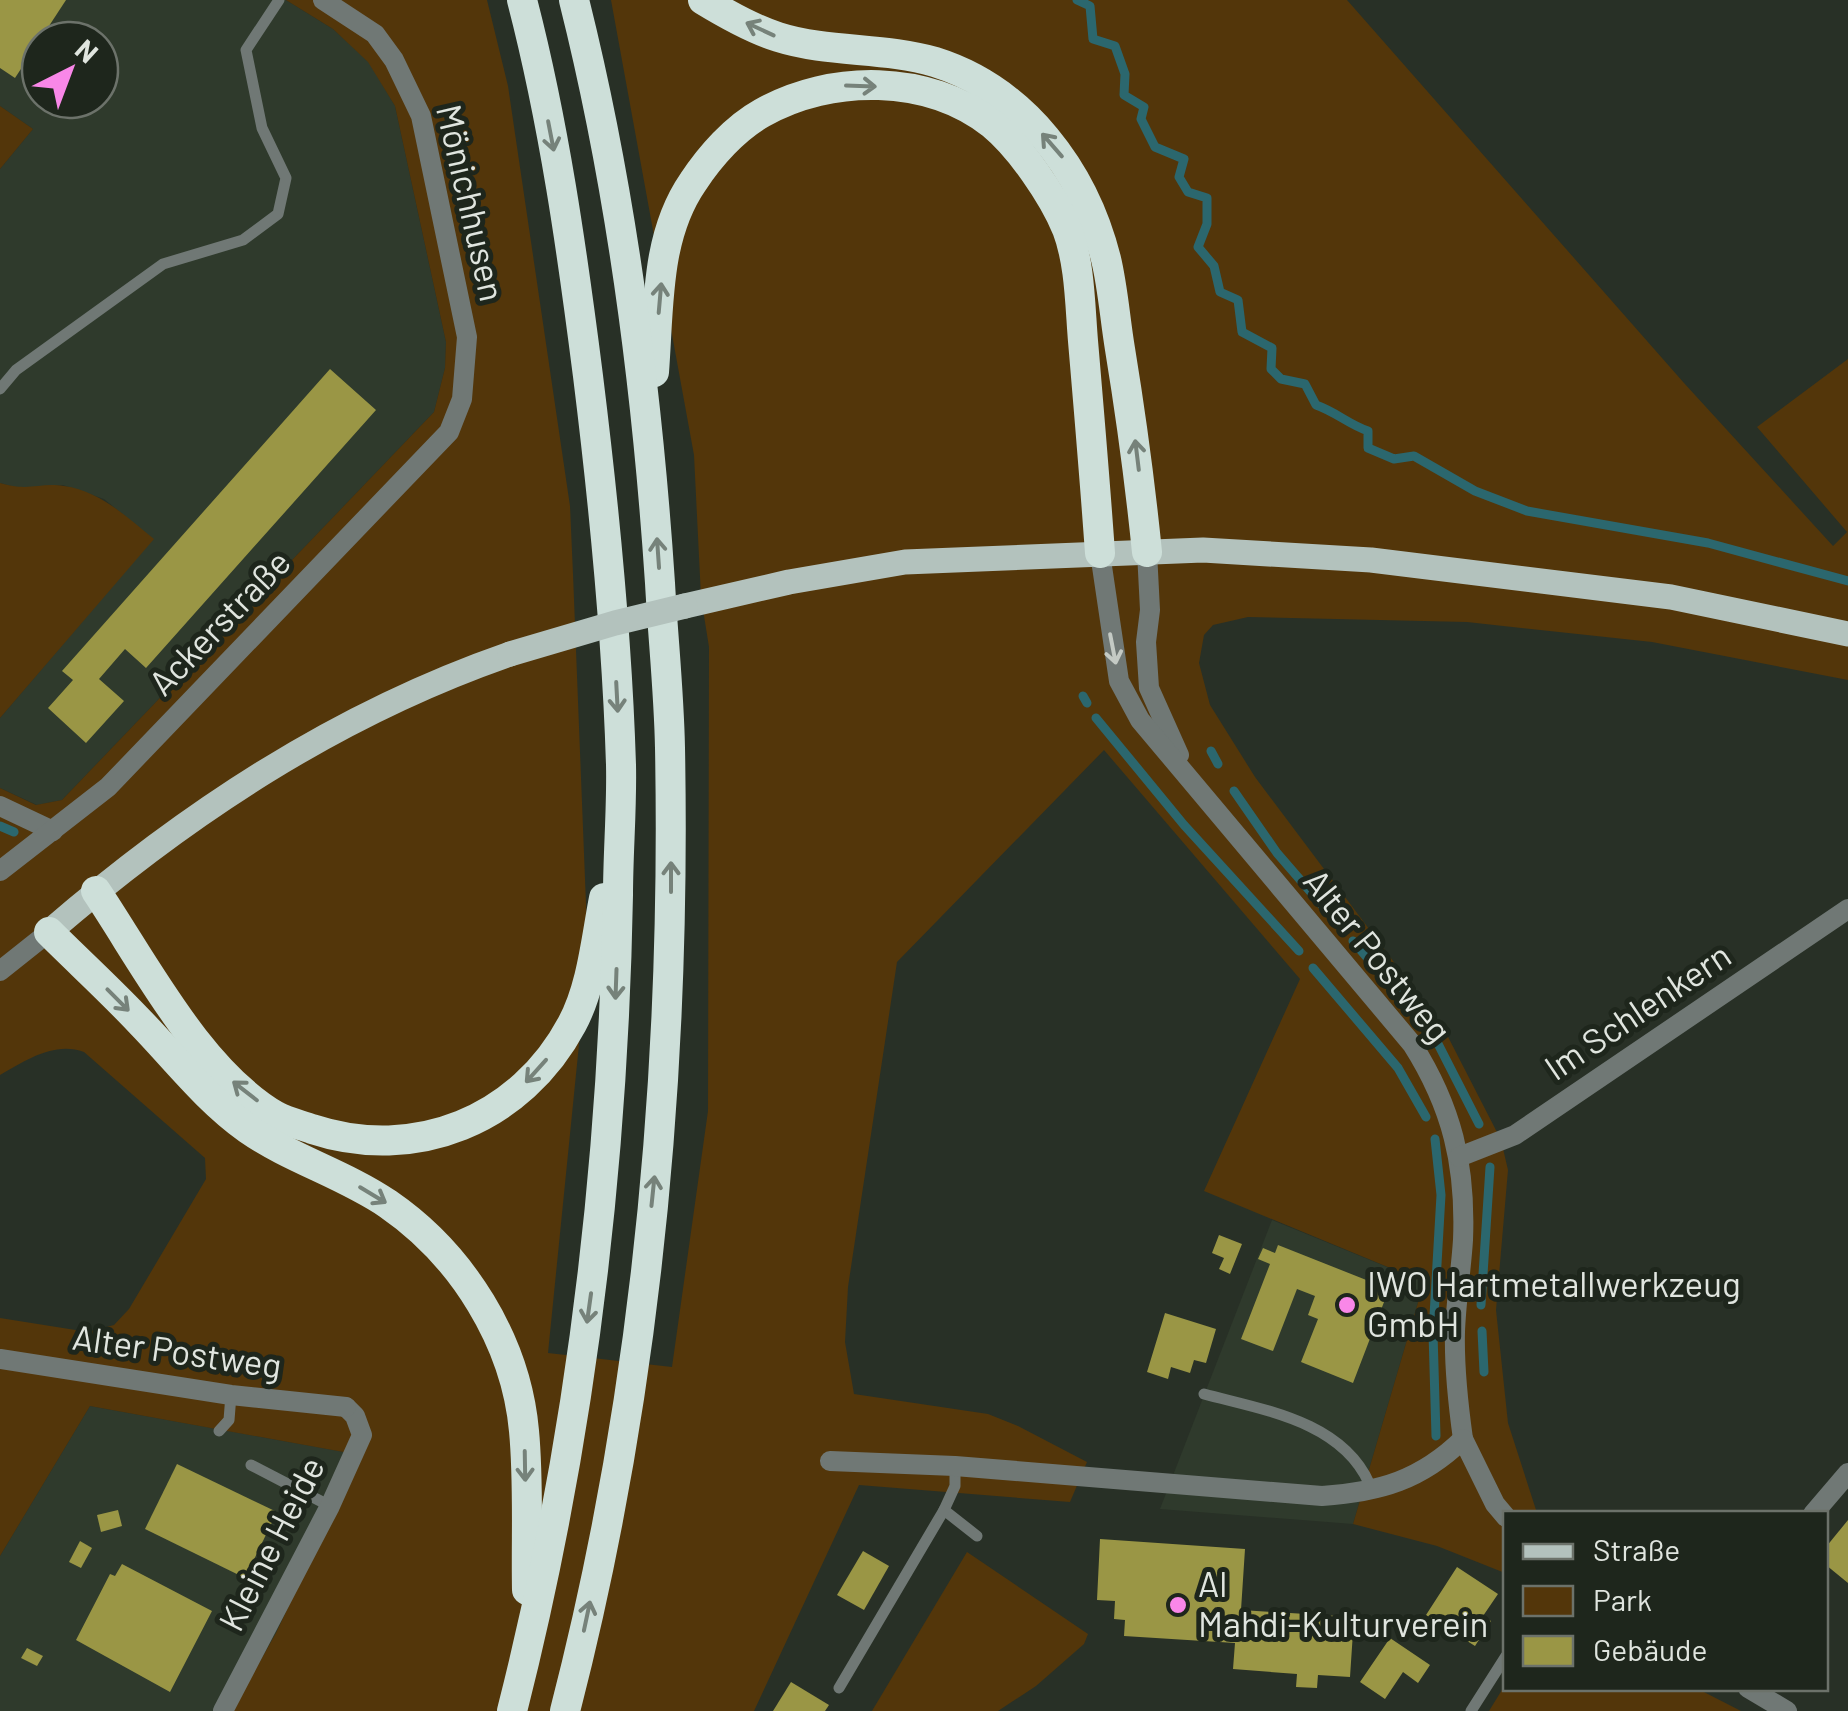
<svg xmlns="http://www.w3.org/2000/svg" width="1848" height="1711" viewBox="0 0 1848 1711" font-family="Barlow,sans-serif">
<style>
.built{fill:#2f3a2c;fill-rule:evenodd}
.green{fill:#53360a}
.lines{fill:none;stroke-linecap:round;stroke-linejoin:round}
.stream{stroke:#2b676e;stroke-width:9}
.building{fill:#9a9645}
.service{stroke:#707875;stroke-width:11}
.minor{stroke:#707875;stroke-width:20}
.tertiary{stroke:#707875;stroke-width:20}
.primary{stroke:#b3c2bd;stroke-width:25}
.motorway{stroke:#cddfd9;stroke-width:30}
.primary-bridge{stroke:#b3c2bd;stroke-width:25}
.oneway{stroke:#76827a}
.oneway2{stroke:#c4cac4}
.poi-dot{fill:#f987e8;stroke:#1e261c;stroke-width:4}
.labels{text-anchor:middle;stroke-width:10;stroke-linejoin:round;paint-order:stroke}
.street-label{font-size:35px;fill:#e0e5df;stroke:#1e261c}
.poi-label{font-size:35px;fill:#e0e5df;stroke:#1e261c;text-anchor:start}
</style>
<rect width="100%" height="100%" fill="#283026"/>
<!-- built -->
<g class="built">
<path d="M0,0h286l47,29 36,33 26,44 51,236 -1,26 -11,44 -372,388 -25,5 -37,-17v-70l153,-179 -49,-40 -41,-14 -42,4 -21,-6v-314l33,-40 -33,-23zM40,40h60v60h-60z"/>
<path d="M1272,1220l152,62 -71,242 -193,-15z"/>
<path d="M90,1406l271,49 -85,178 -44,78h-232v-155z"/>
</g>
<!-- green -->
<g class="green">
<path d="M286,0h201l21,86 62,420 3,68 15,381 -40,398 124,14 36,-256 1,-464 -8,-50 -7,-142 -83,-455h736l337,383 149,163 14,-14 -90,-105 91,-68v321l-196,-38 -185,-20 -219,-5 -35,8 -9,10 -5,28 11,42 45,72 189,252 57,111 7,30 -12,140 12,113 29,90 -31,1 -1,59 -68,-27 -84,-22 71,-242 -220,-91 96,-212 -196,-229 -207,212 -49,325 -3,55 9,52 134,20 30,12 69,36 -17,40 -211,-17 -105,226h-522l44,-78 84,-178 -270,-49 -90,150v-238l88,14 26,-7 15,-16 77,-130 -1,-21 -121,-106c-29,-11 -58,8 -84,23v-287l36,17 26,-5 372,-388 11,-44 1,-26 -51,-236 -27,-44 -35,-33z"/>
<path d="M0,106l33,23 -33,40z"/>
<path d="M0,483c29,9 40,-1 64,3 36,5 63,31 90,53l-154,179z"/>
<path d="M967,1552l121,82 -4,10 -48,42 -38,25h-126z"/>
<path d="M1505,1685l1,3 192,1 43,22h-252z"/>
</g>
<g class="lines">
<!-- stream -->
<g class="stream">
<path d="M1077,0l13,6 3,33 22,7 10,28 -1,21 20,12 -3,12 14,28 29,12 -5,18 9,15 19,6v26l-9,23 16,19 6,26 18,8 4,32 30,16 -1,21 10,10 24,5 11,21c20,7 32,19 52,26v17l26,11 20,-3 61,35 52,20 181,32 140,38"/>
<path d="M1083,696l4,7"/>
<path d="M1096,718l88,107 115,126"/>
<path d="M1211,751l7,13"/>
<path d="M1234,791l43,62 58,67"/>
<path d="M0,826l14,6"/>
<path d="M1353,941l81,95 45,88"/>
<path d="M1313,968l85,100 28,49"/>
<path d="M1435,1139l6,56 -8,138 3,103"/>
<path d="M1481,1305l9,-138"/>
<path d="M1482,1331l2,41"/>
</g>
</g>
<!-- building -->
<g class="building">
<path d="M0,0h66l-51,78 -15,-10z"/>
<path d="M330,369l46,41 -230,258 -21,-19 -26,30 25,22 -38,42 -38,-35 25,-28 -11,-9z"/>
<path d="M1219,1235l23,9 -12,30 -11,-5 5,-11 -12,-5z"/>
<path d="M1278,1245l111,44 -36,94 -52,-21 17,-43 -10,-4 7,-19 -18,-7 -24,62 -32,-12 29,-75 -12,-5 5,-11 12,5z"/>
<path d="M1165,1313l51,16 -10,34 -12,-3 -4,13 -19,-6 -3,12 -21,-7z"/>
<path d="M177,1464l100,48 -32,66 -100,-49z"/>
<path d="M118,1510l4,16 -21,6 -4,-17z"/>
<path d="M1848,1520v63l-22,-18v-18z"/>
<path d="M1100,1539l145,10 -4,61 113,7 -4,60 -32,-2 -1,13 -21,-1 1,-13 -64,-5 2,-26 -111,-7 1,-16 -11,-1 1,-18 -18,-1z"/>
<path d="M80,1541l12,7 -11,20 -12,-6z"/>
<path d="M863,1551l26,15 -25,44 -27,-15z"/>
<path d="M122,1564l90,47 -42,81 -94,-52 34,-66 5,2z"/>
<path d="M1457,1567l41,27 -15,22 8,5 -16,25 -49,-31z"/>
<path d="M1390,1638l40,27 -12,18 -15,-11 -18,27 -25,-17z"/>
<path d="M27,1648l16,8 -6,10 -16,-8z"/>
<path d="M791,1682l38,23 -4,6h-52z"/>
</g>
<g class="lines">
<!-- service -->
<g class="service">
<path d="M0,389l16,-19 147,-106 80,-24 35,-26 8,-36 -24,-50 -16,-78 33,-50"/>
<path d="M1204,1394c59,16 137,27 165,89l-4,10"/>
<path d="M219,1431l10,-11 2,-25"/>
<path d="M251,1465l79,41"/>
<path d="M944,1510l33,26"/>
<path d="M839,1688l105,-178 11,-24v-20"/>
<path d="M1471,1711l35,-55"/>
</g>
<!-- minor -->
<g class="minor">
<path d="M1147,552l3,58 -4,32 3,46 30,67"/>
<path d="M1100,553l19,128 21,39 272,324c40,63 54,121 51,196 -2,31 -7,61 -8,92 -1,36 3,71 8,107"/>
<path d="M0,806l53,25"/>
<path d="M0,871l108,-84 341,-355 13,-33 5,-62 -46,-221 -27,-56 -19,-26 -52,-34"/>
<path d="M1459,1157l56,-22 333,-226"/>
<path d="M1813,1514l35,-41"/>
<path d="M223,1711l107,-205 32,-71 -7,-19 -9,-9"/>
</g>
<!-- tertiary -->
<g class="tertiary">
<path d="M0,971l49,-39"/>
<path d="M0,1359l231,36 115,12"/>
<path d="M830,1461l125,5 367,30c58,-4 99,-16 141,-57l32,65 11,13"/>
<path d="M1748,1688l39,23"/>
</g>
<!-- primary -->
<g class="primary">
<path d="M685,606l104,-24 116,-20 298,-12 168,10 300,37 177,37"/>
<path d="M49,932c138,-119 288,-218 461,-278"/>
</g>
<!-- motorway -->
<g class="motorway">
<path d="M703,0c23,14 49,29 75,37 50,16 106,10 157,25 89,28 149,109 171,197 7,29 9,60 14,90 11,67 20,134 27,203"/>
<path d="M654,372c5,-64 1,-135 39,-190 17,-26 42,-54 69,-69 69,-39 166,-39 230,11 28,23 61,71 75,105 13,34 13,76 16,112 6,70 12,141 17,212"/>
<path d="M96,891c49,73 103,180 180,225 11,6 25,9 36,13 103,34 209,-9 260,-105 20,-37 24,-85 32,-126"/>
<path d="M49,932c30,30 62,59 91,90 36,37 66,77 108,107 43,30 96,45 140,75 74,51 128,137 136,227 5,52 2,107 3,159"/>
<path d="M512,1711c68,-267 101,-541 106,-816 0,-43 4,-87 3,-130 -4,-130 -17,-260 -33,-389 -16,-126 -34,-253 -66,-376"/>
<path d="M565,1711c81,-313 111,-641 105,-963 -1,-55 -7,-110 -10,-165 -13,-196 -38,-392 -86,-583"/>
</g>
<!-- primary-bridge -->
<path class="primary-bridge" d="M510,654l105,-31 70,-17"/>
</g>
<!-- one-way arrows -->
<defs><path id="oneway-shaft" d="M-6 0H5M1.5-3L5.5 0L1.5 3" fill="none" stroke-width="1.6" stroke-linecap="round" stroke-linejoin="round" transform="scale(2.5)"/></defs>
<g class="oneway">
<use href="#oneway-shaft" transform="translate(760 29) rotate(-155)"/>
<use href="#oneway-shaft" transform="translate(861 86) rotate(2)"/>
<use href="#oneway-shaft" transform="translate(551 136) rotate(79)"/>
<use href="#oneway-shaft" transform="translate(1052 145) rotate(-131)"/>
<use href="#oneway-shaft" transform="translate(660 298) rotate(-85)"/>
<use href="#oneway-shaft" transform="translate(1137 455) rotate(-97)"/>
<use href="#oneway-shaft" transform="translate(658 553) rotate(-94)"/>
<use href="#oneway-shaft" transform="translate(617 697) rotate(87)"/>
<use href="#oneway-shaft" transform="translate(671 877) rotate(-90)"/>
<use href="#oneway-shaft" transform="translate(616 984) rotate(92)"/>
<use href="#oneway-shaft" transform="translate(118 1000) rotate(45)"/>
<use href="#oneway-shaft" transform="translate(536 1071) rotate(132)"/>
<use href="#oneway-shaft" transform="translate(245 1091) rotate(-142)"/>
<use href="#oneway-shaft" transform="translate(653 1191) rotate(-84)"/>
<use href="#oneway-shaft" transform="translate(373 1195) rotate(31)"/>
<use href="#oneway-shaft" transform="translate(589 1308) rotate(98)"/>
<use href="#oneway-shaft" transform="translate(525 1466) rotate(89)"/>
<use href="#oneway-shaft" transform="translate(587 1616) rotate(-78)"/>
</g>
<use class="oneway2" href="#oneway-shaft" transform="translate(1113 649) rotate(79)"/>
<!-- markers -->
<g class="poi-dot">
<circle cx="1347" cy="1305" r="10"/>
<circle cx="1178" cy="1605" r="10"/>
</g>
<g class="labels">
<!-- street labels -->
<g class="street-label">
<text transform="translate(470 203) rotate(77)" y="12">Mönichhusen</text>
<text transform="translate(220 623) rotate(-46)" y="12">Ackerstraße</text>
<text transform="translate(1377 956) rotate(51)" y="12">Alter Postweg</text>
<text transform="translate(1638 1012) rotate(-34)" y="12">Im Schlenkern</text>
<text transform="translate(177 1352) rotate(8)" y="12">Alter Postweg</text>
<text transform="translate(272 1544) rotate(-63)" y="12">Kleine Heide</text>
</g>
<!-- poi labels -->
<g class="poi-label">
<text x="1367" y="1297">IWO Hartmetallwerkzeug<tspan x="1367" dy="40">GmbH</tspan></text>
<text x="1198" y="1597">Al<tspan x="1198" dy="40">Mahdi-Kulturverein</tspan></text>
</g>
</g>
<!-- legend -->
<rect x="1503" y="1511" width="325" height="180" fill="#1e261c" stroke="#6c726a" stroke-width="2.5"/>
<rect x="1523" y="1544" width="50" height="15" fill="#b3c2bd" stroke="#6c726a" stroke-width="2.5"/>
<text x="1593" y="1561" font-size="30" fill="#e0e5df">Straße</text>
<rect x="1523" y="1586" width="50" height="30" fill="#53360a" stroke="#6c726a" stroke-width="2.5"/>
<text x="1593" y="1611" font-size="30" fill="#e0e5df">Park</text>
<rect x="1523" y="1636" width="50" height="30" fill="#9a9645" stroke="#6c726a" stroke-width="2.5"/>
<text x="1593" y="1661" font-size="30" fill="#e0e5df">Gebäude</text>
<!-- north arrow -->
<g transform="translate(70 70) rotate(42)"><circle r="48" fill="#1e261c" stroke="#6c726a" stroke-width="2.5"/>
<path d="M0-8L18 38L0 25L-18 38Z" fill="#f987e8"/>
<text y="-15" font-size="28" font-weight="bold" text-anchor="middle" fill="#e0e5df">N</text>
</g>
</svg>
